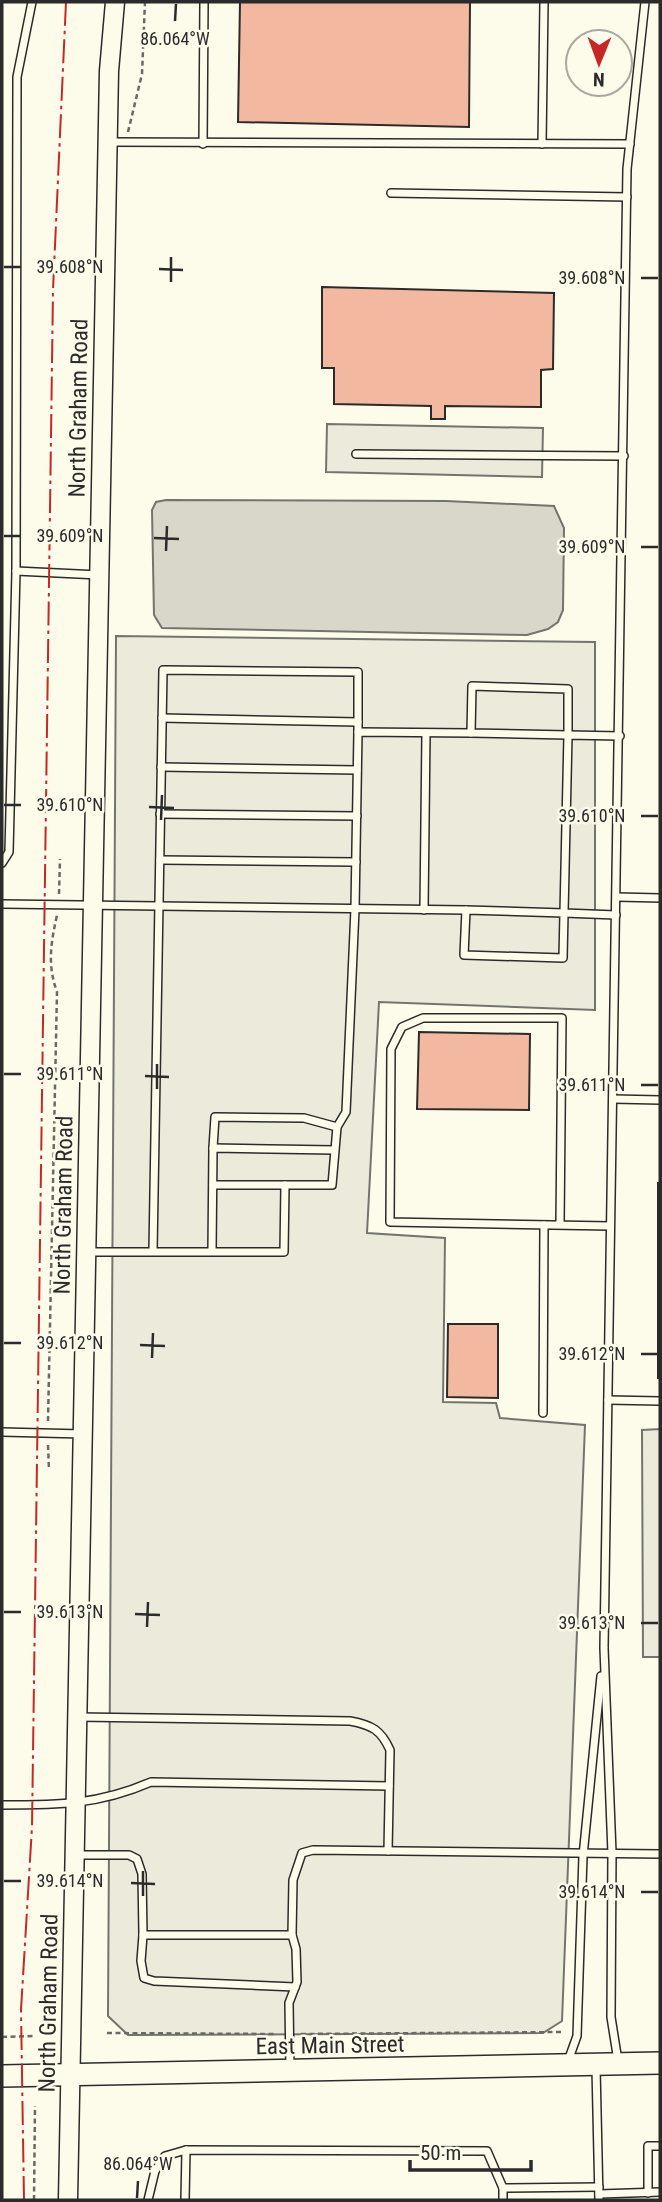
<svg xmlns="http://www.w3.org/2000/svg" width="662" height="2202" viewBox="0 0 662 2202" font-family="'Roboto Condensed',sans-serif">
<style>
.green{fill:#ecebdb;stroke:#74746e;stroke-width:2}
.parking{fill:#eceadb;stroke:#74746e;stroke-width:2}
.water{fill:#d8d7c9;stroke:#74746e;stroke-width:2}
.building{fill:#f2b8a0;stroke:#2b2b2b;stroke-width:2}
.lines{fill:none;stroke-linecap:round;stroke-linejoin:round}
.service-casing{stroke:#2b2b2b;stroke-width:10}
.tertiary-casing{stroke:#2b2b2b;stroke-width:21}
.secondary-casing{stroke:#2b2b2b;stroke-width:24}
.path{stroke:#6a6964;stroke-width:2.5;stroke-dasharray:5 3.5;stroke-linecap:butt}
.service{stroke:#fdfbea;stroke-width:7}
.tertiary{stroke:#fdfbea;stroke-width:18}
.secondary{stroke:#fdfbea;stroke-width:21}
.power{stroke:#c62828;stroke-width:2;stroke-dasharray:24 5 3.5 5;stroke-linecap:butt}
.ticks{fill:none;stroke:#2b2b2b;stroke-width:2.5}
.labels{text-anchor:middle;stroke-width:5;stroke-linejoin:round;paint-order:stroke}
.street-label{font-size:23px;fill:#2b2b2b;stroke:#fdfbea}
.ticks-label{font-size:18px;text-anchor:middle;fill:#2b2b2b;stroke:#fdfbea;stroke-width:5;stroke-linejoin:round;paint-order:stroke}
</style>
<rect width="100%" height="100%" fill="#fdfbea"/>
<!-- green -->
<path class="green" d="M116,636l479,6v368l-216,-8 -12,231 78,5 -2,164 53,1 4,15 85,7 -23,596 -19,12 -415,2 -20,-19z"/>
<!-- parking -->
<g class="parking">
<path d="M327,424l216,4 -1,49 -216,-5z"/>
<path d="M660,1429v228h-17l-1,-227z"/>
</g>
<!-- water -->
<path class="water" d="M166,500l280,1 108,5 10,22 -1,82 -5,12 -10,7 -21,6 -365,-7 -8,-13 -2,-105 4,-8z"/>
<!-- building -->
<g class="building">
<path d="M240,2h230l-1,125 -231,-5z"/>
<path d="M322,287l232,6 -1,76 -12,1v37l-96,-1v13h-14v-13l-97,-2v-36h-12z"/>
<path d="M419,1032l111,2 -1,76 -112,-1z"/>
<rect x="658" y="1183" width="2" height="195"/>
<path d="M448,1324h50v74l-51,-1z"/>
</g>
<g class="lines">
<!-- service casing -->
<g class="service-casing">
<g id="service">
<path d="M109,142l521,2"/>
<path d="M203,144l1,-142"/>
<path d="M542,144l2,-142"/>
<path d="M391,193l236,4"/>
<path d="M356,454l268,2"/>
<path d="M16,571l1,-494 15,-75"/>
<path d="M472,686l96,3v46l-97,-2z"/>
<path d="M162,718l196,4"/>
<path d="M161,767l196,3"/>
<path d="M160,814l197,2"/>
<path d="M160,860l196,2"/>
<path d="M2,863l7,-11 7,-281 83,4"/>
<path d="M617,897l43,1"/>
<path d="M2,904l464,6"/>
<path d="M424,910l2,-177"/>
<path d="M466,910l98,3 -1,45 -99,-3z"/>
<path d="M616,915l-52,-2 4,-178 52,1"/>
<path d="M613,1099l47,1"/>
<path d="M213,1148l2,-31 89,1 33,9"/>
<path d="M213,1185h72"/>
<path d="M560,1225l2,-207h-139l-21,9 -11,22 -1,173 220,4"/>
<path d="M153,1251l10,-581 195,2v60"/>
<path d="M212,1251l1,-103 121,2"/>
<path d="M88,1252h196l1,-67h47l5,-58 9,-15 9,-203 3,-177 113,1"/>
<path d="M608,1400l52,1"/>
<path d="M543,1413l1,-188"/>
<path d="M2,1432l81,2"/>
<path d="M78,1717l272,4c22,4 31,9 40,29l-2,101"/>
<path d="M2,1805c56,0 96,0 149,-23l238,4"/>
<path d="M77,1855h52l8,4 5,15 1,61h149l1,-55 9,-27 11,-3 347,4"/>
<path d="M143,1935l-2,26 3,17 10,3 141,6"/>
<path d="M568,2061l9,-25 6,-180 18,-180"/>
<path d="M618,2061l-7,-44 1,-164 -8,-205 23,-1479 18,-167"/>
<path d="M596,2068l3,132"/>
<path d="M290,2069l-1,-66 8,-21 -1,-33 -4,-14"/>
<path d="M648,2193v-47h12"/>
<path d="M599,2194l61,-2"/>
<path d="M148,2200l7,-29 10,-15 21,-6 301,1 16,37"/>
<path d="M185,2200l1,-50"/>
<path d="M503,2200v-12l96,-1"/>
</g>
</g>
<!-- tertiary casing -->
<g class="tertiary-casing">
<path id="tertiary" d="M68,2200l41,-2129 6,-69"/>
</g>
<!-- secondary casing -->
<g class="secondary-casing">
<path id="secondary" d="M2,2076l658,-13"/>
</g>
<!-- path -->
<g class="path">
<path d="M128,132l14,-58 3,-72"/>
<path d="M59,894l1,-35"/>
<path d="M48,1421l9,-429c-10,-28 -6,-49 0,-77"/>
<path d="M48,1445l1,25"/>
<path d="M107,2033l169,1"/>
<path d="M301,2034l262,-2"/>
<path d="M2,2037l34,-1"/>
<path d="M34,2200l1,-94"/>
</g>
<!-- service -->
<use href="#service" class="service"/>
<!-- tertiary -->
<use href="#tertiary" class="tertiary"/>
<!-- secondary -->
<use href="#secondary" class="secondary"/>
<!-- power -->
<path class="power" d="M24,2200l-3,-190 11,-183 21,-1537 13,-288"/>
</g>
<!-- ticks -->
<path class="ticks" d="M175,21l1,-17M4,267h17M159,269l24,1M641,278h17M171,282v-25M4,536h17M154,538l25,1M641,547h17M166,551l1,-25M4,805h17M149,807l25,1M641,816h17M161,820l1,-25M4,1074h17M145,1076l24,1M641,1085h17M157,1089v-25M4,1343h17M140,1345l25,1M641,1354h17M152,1358l1,-25M4,1612h17M135,1614l25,1M641,1623h17M147,1627l1,-25M4,1881h17M131,1883l24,1M641,1892h17M143,1896v-25M137,2198l1,-17"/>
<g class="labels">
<!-- street labels -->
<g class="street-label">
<text transform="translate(78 408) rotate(-89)" y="8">North Graham Road</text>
<text transform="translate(63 1205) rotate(-89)" y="8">North Graham Road</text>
<text transform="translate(48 2003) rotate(-89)" y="8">North Graham Road</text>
<text transform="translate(330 2045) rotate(-1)" y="8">East Main Street</text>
</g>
</g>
<g class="ticks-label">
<text x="175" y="45">86.064°W</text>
<text x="70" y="273">39.608°N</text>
<text x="592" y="284">39.608°N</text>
<text x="70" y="542">39.609°N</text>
<text x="592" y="553">39.609°N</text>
<text x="70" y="811">39.610°N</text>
<text x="592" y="822">39.610°N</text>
<text x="70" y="1080">39.611°N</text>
<text x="592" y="1091">39.611°N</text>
<text x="70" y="1349">39.612°N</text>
<text x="592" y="1360">39.612°N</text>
<text x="70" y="1618">39.613°N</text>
<text x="592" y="1629">39.613°N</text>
<text x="70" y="1887">39.614°N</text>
<text x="592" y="1898">39.614°N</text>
<text x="138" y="2170">86.064°W</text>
</g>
<!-- border -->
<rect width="662" height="2202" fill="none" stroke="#2b2b2b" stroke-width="7"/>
<!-- north arrow -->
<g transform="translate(599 63) rotate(181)"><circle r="33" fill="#fdfbea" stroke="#a9a89e" stroke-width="2"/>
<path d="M0-5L12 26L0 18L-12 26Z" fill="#c62828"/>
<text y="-10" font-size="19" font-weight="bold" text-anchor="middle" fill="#2b2b2b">N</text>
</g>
<!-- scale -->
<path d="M410 2160v10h121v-10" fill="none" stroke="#2b2b2b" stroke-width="3.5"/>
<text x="420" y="2160" font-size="21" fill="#2b2b2b" stroke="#fdfbea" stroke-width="5" paint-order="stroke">50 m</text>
</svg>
